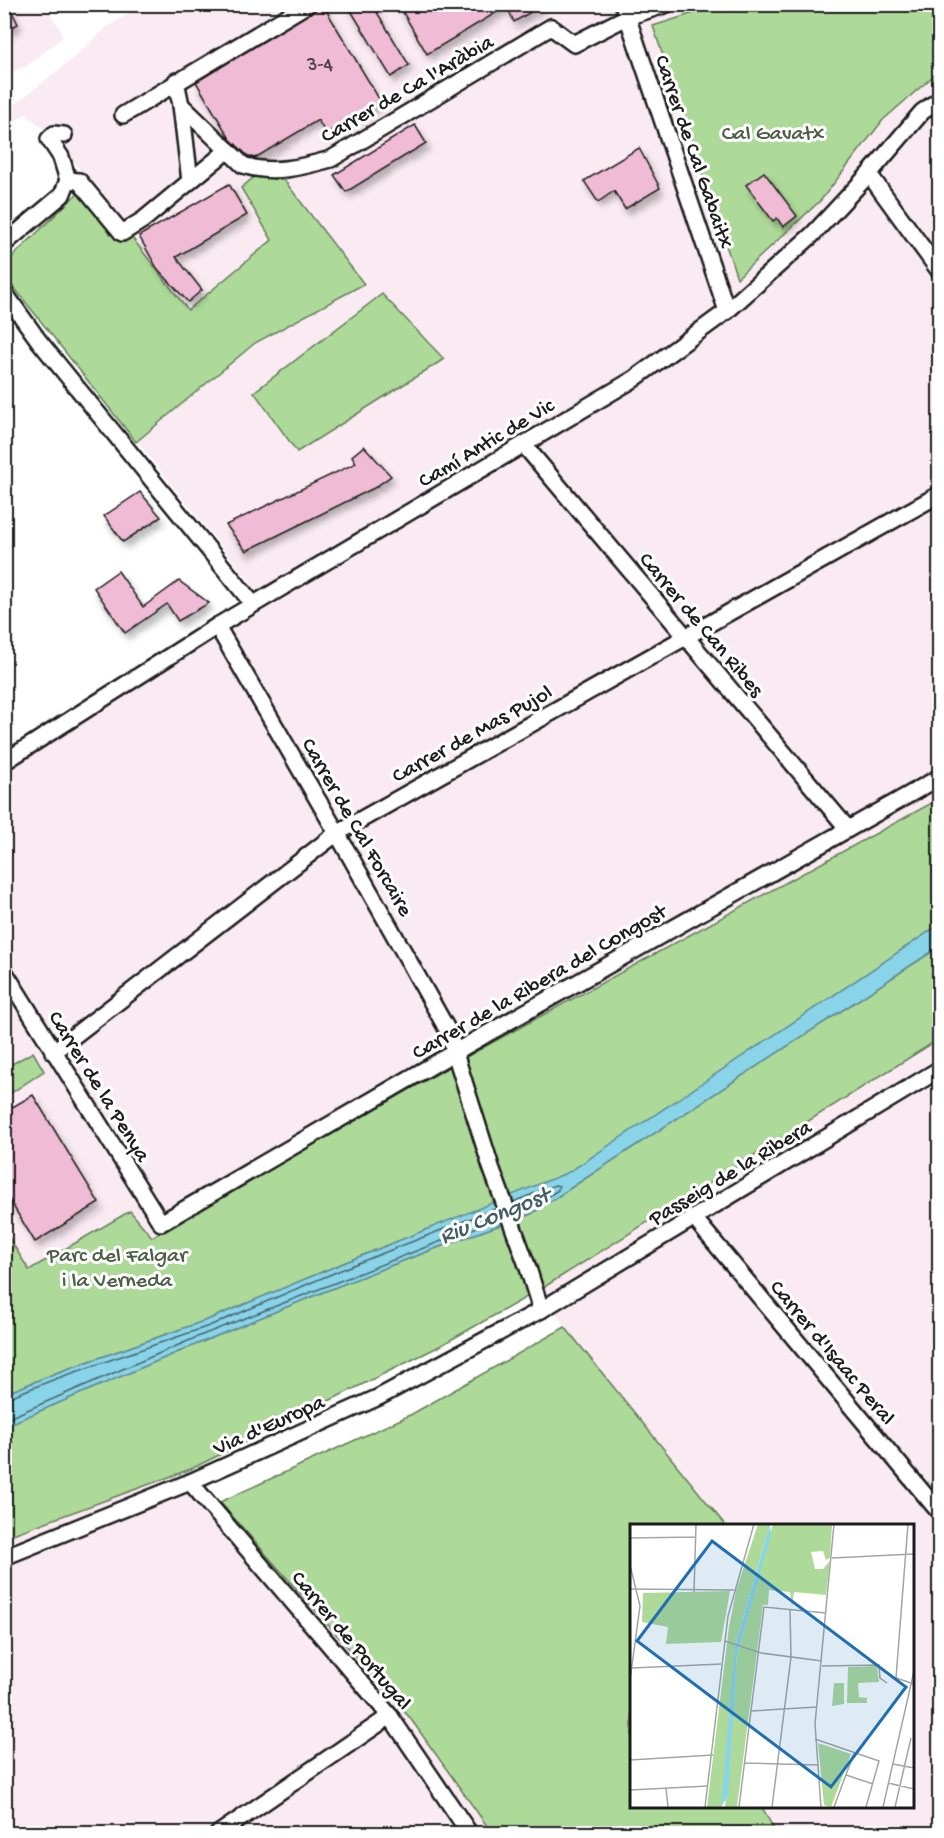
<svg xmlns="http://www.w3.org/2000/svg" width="944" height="1838" viewBox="0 0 944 1838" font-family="'Gochi Hand',sans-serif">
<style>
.built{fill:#faebf2}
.green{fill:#adda98;stroke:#647b5a;stroke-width:1.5}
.water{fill:#89d4e9;stroke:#5d8a97;stroke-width:1.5}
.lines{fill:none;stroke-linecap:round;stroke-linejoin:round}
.shore{stroke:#48666e;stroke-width:1.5}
.building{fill:#f0bbd5;stroke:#1c1c1c;stroke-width:1.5;filter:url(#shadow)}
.minor-casing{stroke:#1c1c1c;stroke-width:20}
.minor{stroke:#fff;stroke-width:15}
.labels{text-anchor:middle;stroke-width:6;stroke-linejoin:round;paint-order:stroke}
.number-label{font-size:20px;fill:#51444a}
.street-label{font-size:22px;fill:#1c1c1c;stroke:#fff}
.park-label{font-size:22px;fill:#4f5e47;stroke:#fff}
.water-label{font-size:24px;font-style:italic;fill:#425c64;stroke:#fff}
.inset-road{fill:none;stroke:#a4a4a4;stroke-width:1.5}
.view{fill:#1f6fb2;fill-opacity:0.15;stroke:#1f6fb2;stroke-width:3}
.inset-edge{fill:none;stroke:#1c1c1c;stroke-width:3}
</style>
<defs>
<filter id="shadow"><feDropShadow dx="3.5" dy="6" stdDeviation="3" flood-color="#0004"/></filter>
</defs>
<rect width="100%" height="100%" fill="#fff"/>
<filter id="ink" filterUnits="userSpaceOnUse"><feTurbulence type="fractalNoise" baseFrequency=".0167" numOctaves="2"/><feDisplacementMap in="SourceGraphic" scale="12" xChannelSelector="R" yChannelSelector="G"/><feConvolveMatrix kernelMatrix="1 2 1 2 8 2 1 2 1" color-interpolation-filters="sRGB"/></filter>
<g filter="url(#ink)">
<!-- built -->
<g class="built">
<path d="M8,5h47l-8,5 13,18 2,10 -35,28 -13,5 -9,-10v-30l13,-7z"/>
<path d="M142,5h797v794l-462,252 -325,187 -22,-27 -101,59 -24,-40v-133l39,-26 -12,-19 -27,16v-301l257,-170 -257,-320v-17l84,-78 -29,-38 -34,-30 -21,14v-16l66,-52 35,-32z"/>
<path d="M939,1039v794h-163l-14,-26 150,-1v-280h-186l-161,-199 -24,-38z"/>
<path d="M191,1469l219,249 82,115h-487l-1,-296z"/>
</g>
<!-- green -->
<g class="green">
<path d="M719,5h220v66l-56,49 -62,80 -84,78 -84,-252z"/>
<path d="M271,163l93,121 -109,59 -119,99 -131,-166v-12l84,-82 99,128 84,-70 -31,-52z"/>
<path d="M382,294l62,65 -147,93 -43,-60z"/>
<path d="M939,799v126l-370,248 -223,89 -139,58 -151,53 -51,21 -1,-164 25,40 101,-59 22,26 325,-186z"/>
<path d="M939,947v92l-398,250 -103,58 -247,122 -186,68 -1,-111c174,-74 348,-150 527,-212z"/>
<path d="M33,1052l11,19 -39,26v-29z"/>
<path d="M565,1327l161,199h-94v280l130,1 14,26h-284l-82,-115 -190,-216 192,-88z"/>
</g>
<!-- water -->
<path class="water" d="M939,925v22l-408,267c-179,62 -353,138 -526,212v-32l51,-21 151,-53 139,-58 223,-90z"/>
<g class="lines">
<!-- shore -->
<g class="shore">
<path d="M513,1202l42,-17 4,1 -1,4 -29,19 -12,3"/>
<path d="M4,1399l54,-21 151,-52 139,-59 149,-59"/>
<path d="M4,1420l198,-85 298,-117"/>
</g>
</g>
<!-- building -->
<g class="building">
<path d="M4,4h4l10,20 -14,7z"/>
<path d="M347,4h25l37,61 -18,12z"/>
<path d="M398,4h146l-30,18 -7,-16 -80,48z"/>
<path d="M323,5l58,97 -55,32 -8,-14 -63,38 -7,-2 -18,-17 -34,-57z"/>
<path d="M415,125l11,18 -80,49 -12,-17z"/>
<path d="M639,148l21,40 -35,21 -11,-18 -16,11 -14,-21z"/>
<path d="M764,172l33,44 -14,11 -6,-9 -4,3 -27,-36z"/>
<path d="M229,184l18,31 -71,42 26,33 -14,12 -31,-34 -18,-32z"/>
<path d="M364,446l27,30 -17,12 -128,63 -20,-26 130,-62 -4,-7z"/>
<path d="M140,492l21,25 -38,25 -19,-26z"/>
<path d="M118,571l25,36 36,-26 30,22 -31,18 -11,-17 -42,29 -31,-45z"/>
<path d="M33,1095l66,108 -64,39 -31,-51v-79z"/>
</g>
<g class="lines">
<!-- minor casing -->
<g class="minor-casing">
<g id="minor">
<path d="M623,4l104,307"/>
<path d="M176,81l5,24 62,60c29,10 60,2 88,-6l220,-132 23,17 53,-27 40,-13"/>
<path d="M181,105l9,76"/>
<path d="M123,115l185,-111"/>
<path d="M869,174l71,98"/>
<path d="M68,180l11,1 43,52 21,-13 85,-70"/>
<path d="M4,244l58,-49 6,-15 -7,-23 -12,-18 5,-5 10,1"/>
<path d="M4,292l35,49 214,263"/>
<path d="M524,445l324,384"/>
<path d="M217,626l120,207 111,198 43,136 37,101 13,42"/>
<path d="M4,762l213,-136 417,-247 93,-68 85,-76 57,-61 53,-62 18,-13"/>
<path d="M4,971l157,252 294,-171 485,-275"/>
<path d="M53,1052l284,-219 603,-339"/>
<path d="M694,1218l246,295"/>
<path d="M190,1482l200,234 80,118"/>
<path d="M4,1557l186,-75 189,-85 162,-87 399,-241"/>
<path d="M218,1834l172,-118"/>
</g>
</g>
<!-- minor -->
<use href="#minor" class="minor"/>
</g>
</g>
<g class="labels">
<!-- number labels -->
<g class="number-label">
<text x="320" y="70">3-4</text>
</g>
<!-- street labels -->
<g class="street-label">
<text transform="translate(406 87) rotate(-30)" y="8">Carrer de Ca l'Aràbia</text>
<text transform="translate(696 151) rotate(71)" y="8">Carrer de Cal Gabaitx</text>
<text transform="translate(485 441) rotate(-31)" y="8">Camí Antic de Vic</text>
<text transform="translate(703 623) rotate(50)" y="8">Carrer de Can Ribes</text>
<text transform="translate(471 732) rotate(-29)" y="8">Carrer de Mas Pujol</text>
<text transform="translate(359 826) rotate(60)" y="8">Carrer de Cal Forcaire</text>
<text transform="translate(538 980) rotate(-30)" y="8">Carrer de la Ribera del Congost</text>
<text transform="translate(101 1085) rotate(58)" y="8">Carrer de la Penya</text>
<text transform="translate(729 1171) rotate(-31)" y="8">Passeig de la Ribera</text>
<text transform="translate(834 1351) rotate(50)" y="8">Carrer d'Isaac Peral</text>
<text transform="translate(268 1423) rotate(-24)" y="8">Via d'Europa</text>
<text transform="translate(353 1639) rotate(50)" y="8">Carrer de Portugal</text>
</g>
<!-- park labels -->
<g class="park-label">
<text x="773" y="139">Cal Gavatx</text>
<text x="117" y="1261">Parc del Falgar<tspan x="117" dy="25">i la Verneda</tspan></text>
</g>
<!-- water labels -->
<g class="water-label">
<text transform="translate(494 1214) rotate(-22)" y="8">Riu Congost</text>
</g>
</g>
<!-- overview -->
<g transform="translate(630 1524)">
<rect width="284" height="284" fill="#fff"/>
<path d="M128,0h12l-35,123 -9,145 -5,15h-14l22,-180 7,-36zM143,0h59l-2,34 -4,2 -3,-9 -12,1 4,17h8l7,-8 -4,34 -32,-3 -2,15 -2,-15 -21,-2 -1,15h-5l-26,202h-12l12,-153zM100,67l-9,51 -55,2 2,-17 -26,-5 1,-29zM247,142l2,16 -21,1 1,14 8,1v5h-20l1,-36zM204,159h10v21l-12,2zM188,219l33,11 -20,53 -7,-2z" fill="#adda98"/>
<path d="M140,0l1,11 -34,119 -9,141 -7,12 14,-160z" fill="#89d4e9"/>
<path class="inset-road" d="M278,0l-12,154 18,6M0,14l66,-1M202,34l82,-4M0,41l10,41 -10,74M0,65l104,1M64,68l2,-68M95,117l36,12 61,8M192,142l57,-1 1,13 7,5M2,144l89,-4M121,187l66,-4M185,215l64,22 -13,46M0,236l83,-5M114,239l74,2M263,240l21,4M216,251l27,9M258,259l26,6M36,264l2,19M0,266l78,-4M75,283l23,-191 26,-92M109,283l25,-200 62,6M142,283l19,-150 -1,-47M191,283l-6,-83 19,-200M204,283l20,-54M253,283l31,-136M265,283l16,-69"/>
<path class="view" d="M82,17l194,146 -75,100 -194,-146z"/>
<rect width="284" height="284" class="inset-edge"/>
</g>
<!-- margin -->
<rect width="944" height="1838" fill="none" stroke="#fff" stroke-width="24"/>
<rect x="12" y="12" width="920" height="1814" fill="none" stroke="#1c1c1c" stroke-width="2" filter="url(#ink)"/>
</svg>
